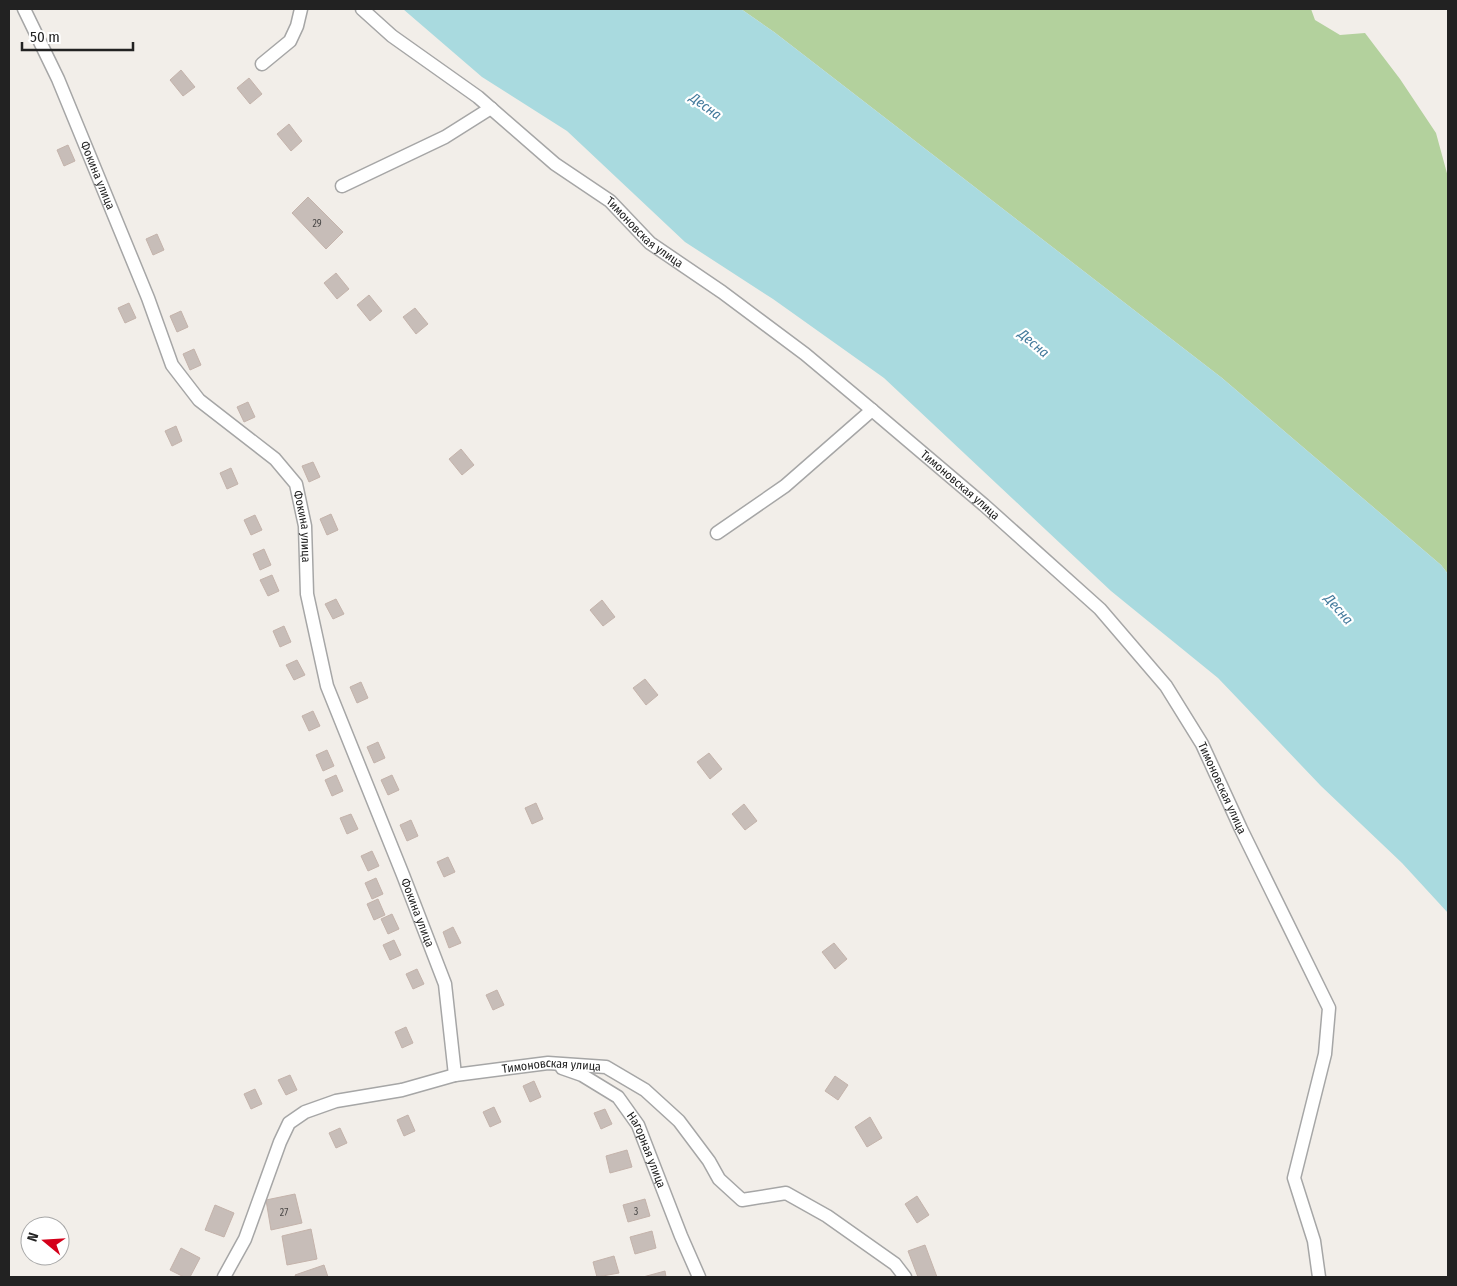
<svg xmlns="http://www.w3.org/2000/svg" width="1457" height="1286" viewBox="0 0 1457 1286" font-family="'Fira Sans Condensed',sans-serif">
<style>
.forest{fill:#b3d19d}
.water{fill:#a9dadf}
.building{fill:#c7bdb8;stroke:#c4b3ab}
.lines{fill:none;stroke-linecap:round;stroke-linejoin:round}
.street-casing{stroke:#a6a6a6;stroke-width:15}
.street{stroke:#fff;stroke-width:12}
.labels{text-anchor:middle;stroke-width:4.5;stroke-linejoin:round;paint-order:stroke}
.number-label{font-size:10px;fill:#4b4948}
.street-label{font-size:12px;fill:#222;stroke:#fff}
.water-label{font-size:14px;font-style:italic;fill:#437a9c;stroke:#fff}
</style>
<rect width="100%" height="100%" fill="#f2eee9"/>
<!-- forest -->
<path class="forest" d="M741,9h570l4,11 25,15 25,-2 35,46 36,54 12,44v397l-7,-9 -219,-187 -448,-346z"/>
<!-- water -->
<path class="water" d="M403,9h338l33,23 448,346 219,187 7,9v339l-46,-50 -81,-77 -103,-108 -107,-87 -227,-213 -111,-79 -88,-57 -118,-111 -85,-54z"/>
<!-- building -->
<g class="building">
<path d="M181,70l14,17 -12,9 -13,-16z"/>
<path d="M249,78l13,16 -12,10 -13,-16z"/>
<path d="M289,124l13,17 -11,10 -14,-17z"/>
<path d="M68,145l7,16 -11,5 -7,-16z"/>
<path d="M308,197l35,35 -17,17 -34,-36z"/>
<path d="M157,234l7,16 -11,5 -7,-16z"/>
<path d="M336,273l13,16 -12,10 -13,-16z"/>
<path d="M369,295l13,16 -12,10 -13,-16z"/>
<path d="M129,303l7,15 -11,5 -7,-15z"/>
<path d="M415,308l13,16 -12,10 -13,-17z"/>
<path d="M181,311l7,16 -11,5 -7,-16z"/>
<path d="M194,349l7,16 -11,5 -7,-16z"/>
<path d="M248,402l7,15 -11,5 -7,-15z"/>
<path d="M176,426l6,15 -10,5 -7,-15z"/>
<path d="M461,449l13,16 -12,10 -13,-16z"/>
<path d="M313,462l7,15 -11,5 -7,-16z"/>
<path d="M231,468l7,16 -11,5 -7,-16z"/>
<path d="M331,514l7,16 -11,5 -7,-16z"/>
<path d="M255,515l7,15 -11,5 -7,-15z"/>
<path d="M264,549l7,16 -11,5 -7,-16z"/>
<path d="M272,575l7,16 -11,5 -8,-16z"/>
<path d="M336,599l8,15 -11,5 -8,-15z"/>
<path d="M602,600l13,17 -12,9 -13,-16z"/>
<path d="M284,626l7,16 -11,5 -7,-16z"/>
<path d="M297,660l8,15 -11,5 -8,-15z"/>
<path d="M645,679l13,16 -12,10 -13,-17z"/>
<path d="M361,682l7,16 -11,5 -7,-16z"/>
<path d="M313,711l7,15 -11,5 -7,-15z"/>
<path d="M378,742l7,16 -11,5 -7,-16z"/>
<path d="M327,750l7,16 -11,5 -7,-16z"/>
<path d="M709,753l13,16 -12,10 -13,-17z"/>
<path d="M336,775l7,16 -11,5 -7,-16z"/>
<path d="M392,775l7,15 -11,5 -7,-15z"/>
<path d="M536,803l7,16 -11,5 -7,-16z"/>
<path d="M744,804l13,17 -12,9 -13,-16z"/>
<path d="M351,814l7,15 -11,5 -7,-16z"/>
<path d="M411,820l7,16 -11,5 -7,-16z"/>
<path d="M372,851l7,15 -11,5 -7,-15z"/>
<path d="M448,857l7,15 -11,5 -7,-15z"/>
<path d="M376,878l7,16 -11,5 -7,-16z"/>
<path d="M378,899l7,16 -11,5 -7,-16z"/>
<path d="M392,914l7,15 -11,5 -7,-15z"/>
<path d="M453,927l8,16 -12,5 -6,-16z"/>
<path d="M394,940l7,15 -11,5 -7,-15z"/>
<path d="M834,943l13,16 -12,10 -13,-17z"/>
<path d="M417,969l7,15 -11,5 -7,-15z"/>
<path d="M497,990l7,15 -11,5 -7,-15z"/>
<path d="M406,1027l7,16 -11,5 -7,-16z"/>
<path d="M290,1075l7,15 -11,5 -8,-15z"/>
<path d="M835,1076l13,9 -10,15 -13,-9z"/>
<path d="M534,1081l7,16 -11,5 -7,-16z"/>
<path d="M255,1089l7,15 -11,5 -7,-15z"/>
<path d="M494,1107l7,15 -11,5 -7,-15z"/>
<path d="M605,1109l7,15 -11,5 -7,-16z"/>
<path d="M408,1115l7,16 -11,5 -7,-16z"/>
<path d="M870,1117l12,21 -15,9 -12,-20z"/>
<path d="M340,1128l7,15 -11,5 -7,-15z"/>
<path d="M627,1150l5,17 -22,6 -4,-17z"/>
<path d="M295,1194l7,29 -31,7 -5,-30z"/>
<path d="M917,1196l12,19 -12,8 -12,-19z"/>
<path d="M645,1199l5,17 -22,6 -5,-17z"/>
<path d="M215,1205l19,8 -10,24 -19,-7z"/>
<path d="M311,1229l6,30 -30,6 -5,-29z"/>
<path d="M652,1231l4,17 -21,6 -5,-17z"/>
<path d="M925,1245l12,32h-19l-10,-26z"/>
<path d="M181,1248l19,10 -10,19h-6l-14,-7z"/>
<path d="M614,1256l5,17 -22,4 -4,-15z"/>
<path d="M324,1265l4,12h-32l-1,-2z"/>
<path d="M665,1271l1,6h-23z"/>
</g>
<g class="lines">
<!-- street casing -->
<g class="street-casing">
<g id="street">
<path id="s1" d="M24,9l34,70 90,219 24,67 27,35 76,59 21,25 9,42 2,68 20,92 76,189 42,109 10,91"/>
<path id="s2" d="M362,9l30,27 86,61 77,67 55,37 40,42 72,49 83,62 67,56 112,95 116,104 66,77 36,58 39,85 88,179 -4,46 -31,124 20,63 5,36"/>
<path d="M262,64l28,-23 7,-15 4,-17"/>
<path d="M342,186l103,-49 46,-29"/>
<path d="M717,533l68,-47 87,-76"/>
<path id="s3" d="M562,1068l20,7 36,22 20,28 43,111 18,41"/>
<path id="s4" d="M224,1277l21,-38 35,-97 9,-19 16,-11 31,-11 66,-11 53,-15 93,-12 58,4 39,23 34,31 30,40 10,18 23,21 44,-7 41,23 68,48 10,13"/>
</g>
</g>
<!-- street -->
<use href="#street" class="street"/>
</g>
<g class="labels">
<!-- number labels -->
<g class="number-label">
<text x="317" y="227">29</text>
<text x="636" y="1215">3</text>
<text x="284" y="1216">27</text>
</g>
<!-- street labels -->
<g class="street-label">
<text dy="4" stroke="none"><textPath href="#s1" startOffset="182">Фокина улица</textPath></text>
<text dy="4" stroke="none"><textPath href="#s2" startOffset="361">Тимоновская улица</textPath></text>
<text dy="4" stroke="none"><textPath href="#s2" startOffset="766">Тимоновская улица</textPath></text>
<text dy="4" stroke="none"><textPath href="#s1" startOffset="602">Фокина улица</textPath></text>
<text dy="4" stroke="none"><textPath href="#s2" startOffset="1171">Тимоновская улица</textPath></text>
<text dy="4" stroke="none"><textPath href="#s1" startOffset="1008">Фокина улица</textPath></text>
<text dy="4" stroke="none"><textPath href="#s4" startOffset="439">Тимоновская улица</textPath></text>
<text dy="4" stroke="none"><textPath href="#s3" startOffset="124">Нагорная улица</textPath></text>
</g>
<!-- water labels -->
<g class="water-label">
<text transform="translate(706 106) rotate(36)" y="5">Десна</text>
<text transform="translate(1034 343) rotate(40)" y="5">Десна</text>
<text transform="translate(1339 609) rotate(49)" y="5">Десна</text>
</g>
</g>
<!-- border -->
<rect width="1457" height="1286" fill="none" stroke="#222222" stroke-width="20"/>
<!-- north arrow -->
<g transform="translate(45 1241) rotate(288)"><circle r="24" fill="#ffffff" stroke="#a7a7a7"/>
<path d="M0-4L9 19L0 12L-9 19Z" fill="#d4001a"/>
<text y="-8" font-size="14" font-weight="bold" text-anchor="middle" fill="#222222">N</text>
</g>
<!-- scale -->
<path d="M22 42v8h111v-8" fill="none" stroke="#222222" stroke-width="2.5"/>
<text x="30" y="42" font-size="15" fill="#222222" stroke="#ffffff" stroke-width="4" paint-order="stroke">50 m</text>
</svg>
